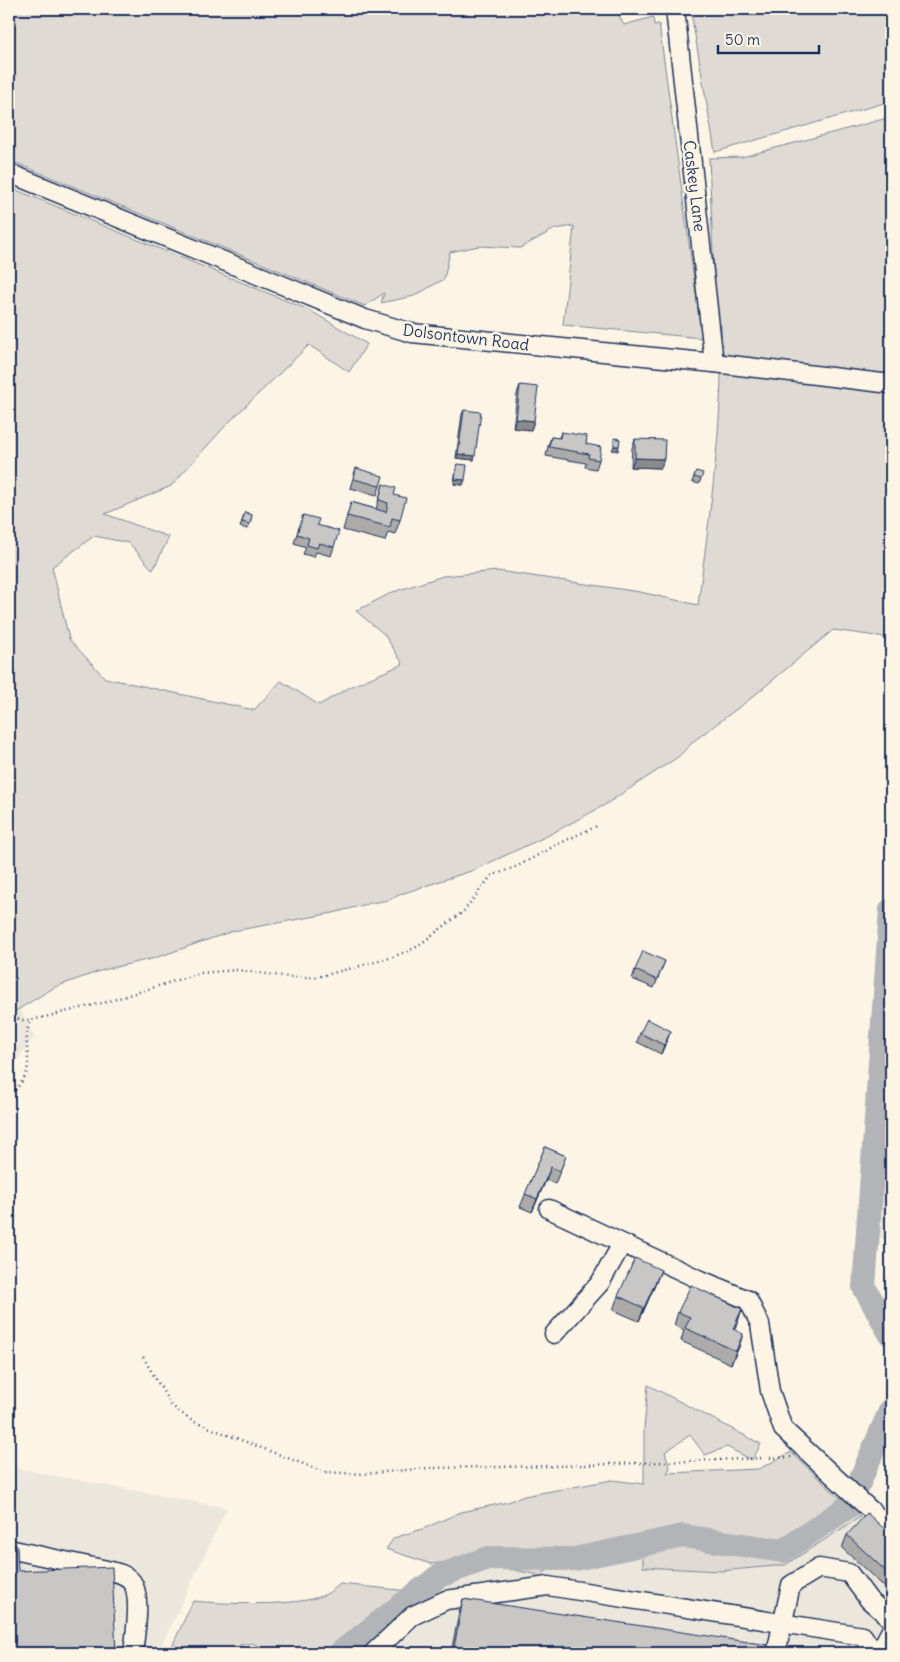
<svg xmlns="http://www.w3.org/2000/svg" width="900" height="1662" viewBox="0 0 900 1662" font-family="Delius,sans-serif">
<style>
.built{fill:#ece7dc}
.green{fill:#dfdbd4;stroke:#7d8599}
.lines{fill:none;stroke-linecap:round;stroke-linejoin:round}
.river{stroke:#b2b4b8;stroke-width:24}
.minor-casing{stroke:#1b2f5e;stroke-width:21}
.path{stroke:#1b2f5e;stroke-width:2.5;stroke-dasharray:1 4;stroke-linecap:butt}
.minor{stroke:#fcf5e5;stroke-width:18}
.wall{fill:#acabaa;stroke:#1b2f5e}
.shaded-wall{fill:#8c8b8b;stroke:#1b2f5e}
.building{fill:#c8c7c6;stroke:#1b2f5e}
.labels{text-anchor:middle;stroke-width:5;stroke-linejoin:round;paint-order:stroke}
.street-label{font-size:16px;fill:#1b2f5e;stroke:#fcf5e5}
</style>
<rect width="100%" height="100%" fill="#fcf5e5"/>
<filter id="ink" filterUnits="userSpaceOnUse"><feTurbulence type="fractalNoise" baseFrequency=".02" numOctaves="2"/><feDisplacementMap in="SourceGraphic" scale="10" xChannelSelector="R" yChannelSelector="G"/><feConvolveMatrix kernelMatrix="1 2 1 2 8 2 1 2 1" color-interpolation-filters="sRGB"/></filter>
<g filter="url(#ink)">
<!-- built -->
<g class="built">
<path d="M9,987l25,50 -25,34z"/>
<path d="M891,1024v220l-36,-21z"/>
<path d="M9,1467l218,41 -69,145h-149z"/>
<path d="M856,1502l35,33v118h-549l102,-80 49,-17 87,1 108,-23 100,16z"/>
</g>
<!-- green -->
<g class="green">
<path d="M9,9h600l9,5 6,11 29,-8 1,8 5,-1 43,314 -139,-13 11,-99 -19,3 -35,19 -41,-2 -29,6 -6,27 -30,17 -33,7 3,-10 -19,13 -356,-146z"/>
<path d="M697,9h194v92l-176,51 -24,-140z"/>
<path d="M891,117v521l-58,-8 -83,69 -55,41 -17,17 -75,49 -56,30 -73,34 -73,24 -12,6 -18,3 -38,10 -100,18 -78,27 -52,12 -48,17 -46,28v-828l300,123 58,34 -18,28 -40,-27 -82,79 -56,62 -66,28 64,23 -16,33 -24,-27 -35,-7 -42,31 17,72 36,39 149,32 27,-29 38,24 33,-19 51,-22 -19,-30 -28,-23 37,-19 50,-16 55,-5 142,21 58,13c12,-93 26,-186 23,-280l-5,-2 -7,-165 33,-1z"/>
<path d="M648,1385l113,59 -9,16 -25,-13 -22,8 -15,-20 -25,17 5,16 -3,5 92,-4 32,-17 69,65 -75,48 -65,6 -77,-4v-27l-26,3 -59,22 -19,10 -74,-15 -34,4 -45,-15 8,-11 31,-10 36,-16 47,-10 16,-6 88,-16 32,4v-55z"/>
<path d="M340,1584l69,7 -12,33 -32,10 -24,19h-69l-20,-10 -12,2 2,8h-73l24,-52c30,3 105,6 131,-6 6,-2 11,-7 16,-11z"/>
</g>
<g class="lines">
<!-- river -->
<g class="river">
<path d="M891,910l-27,377 27,48"/>
<path d="M340,1653l99,-77 49,-18 87,1 108,-23 100,15 66,-45 42,-97"/>
</g>
<!-- minor casing -->
<g class="minor-casing">
<g id="minor">
<path d="M675,9l39,354"/>
<path d="M9,173l356,146 47,14 302,30 177,21"/>
<path d="M549,1209l145,68 54,23 12,24 10,67 13,38 108,100"/>
<path d="M554,1334l46,-51 22,-39"/>
<path d="M9,1549l98,21c9,2 19,4 25,12 10,15 3,54 1,71"/>
<path d="M373,1653l39,-37 34,-16 102,-14 315,50 11,17"/>
<path d="M776,1653l15,-68 28,-17 30,5 20,27 22,19"/>
<path d="M879,1653l12,-23"/>
</g>
</g>
<!-- path -->
<g class="path">
<path d="M9,1014l11,6h12l74,-18 94,-29 37,-3 53,7h28l72,-19 25,-10 48,-36 28,-36 27,-10 40,-22 39,-18"/>
<path d="M9,1098c6,-8 15,-17 18,-27 4,-18 -6,-35 5,-51"/>
<path d="M143,1357l28,48 21,16 132,51 39,2 65,-6 134,-2 230,-9"/>
</g>
<!-- minor -->
<use href="#minor" class="minor"/>
</g>
<!-- wall -->
<g class="wall">
<path d="M520,385l14,36 -3,9 -18,-2 4,-34z"/>
<path d="M464,410l10,50 -18,-2 6,-44z"/>
<path d="M561,432l25,12 13,16 -3,9 -11,-2 1,-4 -40,-7 2,-10 3,-9 8,1z"/>
<path d="M635,439l26,29 -30,-1 1,-19z"/>
<path d="M457,464l6,21 -9,-1 2,-16z"/>
<path d="M356,468l24,18 -3,9 -27,-7z"/>
<path d="M696,471l5,8 -2,5 -7,-2z"/>
<path d="M383,484l11,11 6,25 -5,14 -7,-2 -3,9 -42,-11 8,-28 25,7z"/>
<path d="M245,512l7,3 -4,14 -8,-2z"/>
<path d="M303,515l14,10 17,22 -3,9 -15,-4 -2,5 -11,-3 3,-7 -12,-4z"/>
<path d="M665,961l-11,27 -22,-9 3,-9z"/>
<path d="M671,1031l-10,23 -24,-12 3,-9z"/>
<path d="M545,1147l21,9 -11,28 -9,-4 -14,32 -12,-5z"/>
<path d="M656,1283l-17,38 -26,-11 5,-14z"/>
<path d="M742,1309l-8,20 5,18 -8,17 -50,-23 3,-11 -10,-5 4,-13z"/>
<path d="M847,1535h44v58l-49,-45z"/>
<path d="M463,1599l303,54h-315l8,-40z"/>
</g>
<!-- shaded-wall -->
<g class="shaded-wall">
<path d="M516,419l18,2 -3,9 -18,-2z"/>
<path d="M614,446h5l-1,5 -6,-1z"/>
<path d="M458,454l17,2 -1,4 -18,-2z"/>
<path d="M635,458l29,1 -3,9 -30,-1z"/>
<path d="M455,479l10,1 -2,5 -9,-1z"/>
<path d="M671,1031l-4,9 -6,14 3,-9z"/>
<path d="M551,1167l-5,13 -14,32 5,-13z"/>
<path d="M661,1270l-5,13 -17,38 5,-13z"/>
<path d="M742,1309l-4,13 -10,20 5,-13z"/>
<path d="M743,1334l-4,13 -8,17 5,-13z"/>
</g>
<!-- building -->
<g class="building">
<path d="M520,385l18,2 -4,34 -18,-2z"/>
<path d="M464,410l17,2 -6,44 -17,-2z"/>
<path d="M561,432l26,4 -1,8 15,3 -2,13 -11,-2 1,-4 -40,-7 2,-10 9,1z"/>
<path d="M614,438l6,1 -1,7h-5z"/>
<path d="M635,439l30,1 -1,19 -29,-1z"/>
<path d="M457,464l10,1 -2,15 -10,-1z"/>
<path d="M356,468l27,8 -3,10 -26,-7z"/>
<path d="M696,471l7,2 -2,6 -7,-2z"/>
<path d="M383,484l13,4 -2,7 12,3 -6,22 -8,-2 -2,9 -43,-11 4,-14 35,10 2,-9 -9,-3z"/>
<path d="M245,512l7,3 -2,9 -8,-2z"/>
<path d="M303,515l16,4 -2,6 22,6 -5,16 -15,-4 -2,5 -10,-3 2,-7 -12,-4z"/>
<path d="M643,951l22,10 -8,19 -22,-10z"/>
<path d="M647,1019l24,12 -7,14 -24,-12z"/>
<path d="M545,1147l21,9 -6,15 -9,-4 -14,32 -12,-5z"/>
<path d="M635,1258l26,12 -17,38 -26,-12z"/>
<path d="M691,1285l51,24 -9,20 10,5 -7,17 -51,-23 5,-11 -12,-5z"/>
<path d="M867,1513l24,22v41l-44,-41z"/>
<path d="M9,1545h8l1,26 94,-4 4,86h-107z"/>
<path d="M463,1599l305,46 -2,8h-313z"/>
</g>
</g>
<g class="labels">
<!-- street labels -->
<g class="street-label">
<text transform="translate(695 186) rotate(83)" y="6">Caskey Lane</text>
<text transform="translate(466 337) rotate(7)" y="6">Dolsontown Road</text>
</g>
</g>
<!-- margin -->
<rect width="900" height="1662" fill="none" stroke="#fcf5e5" stroke-width="30"/>
<rect x="15" y="15" width="870" height="1632" fill="none" stroke="#1b2f5e" stroke-width="2" filter="url(#ink)"/>
<!-- scale -->
<path d="M718 45v8h101v-8" fill="none" stroke="#1b2f5e" stroke-width="2.5"/>
<text x="725" y="45" font-size="15" fill="#1b2f5e" stroke="#fcf5e5" stroke-width="4" paint-order="stroke">50 m</text>
</svg>
